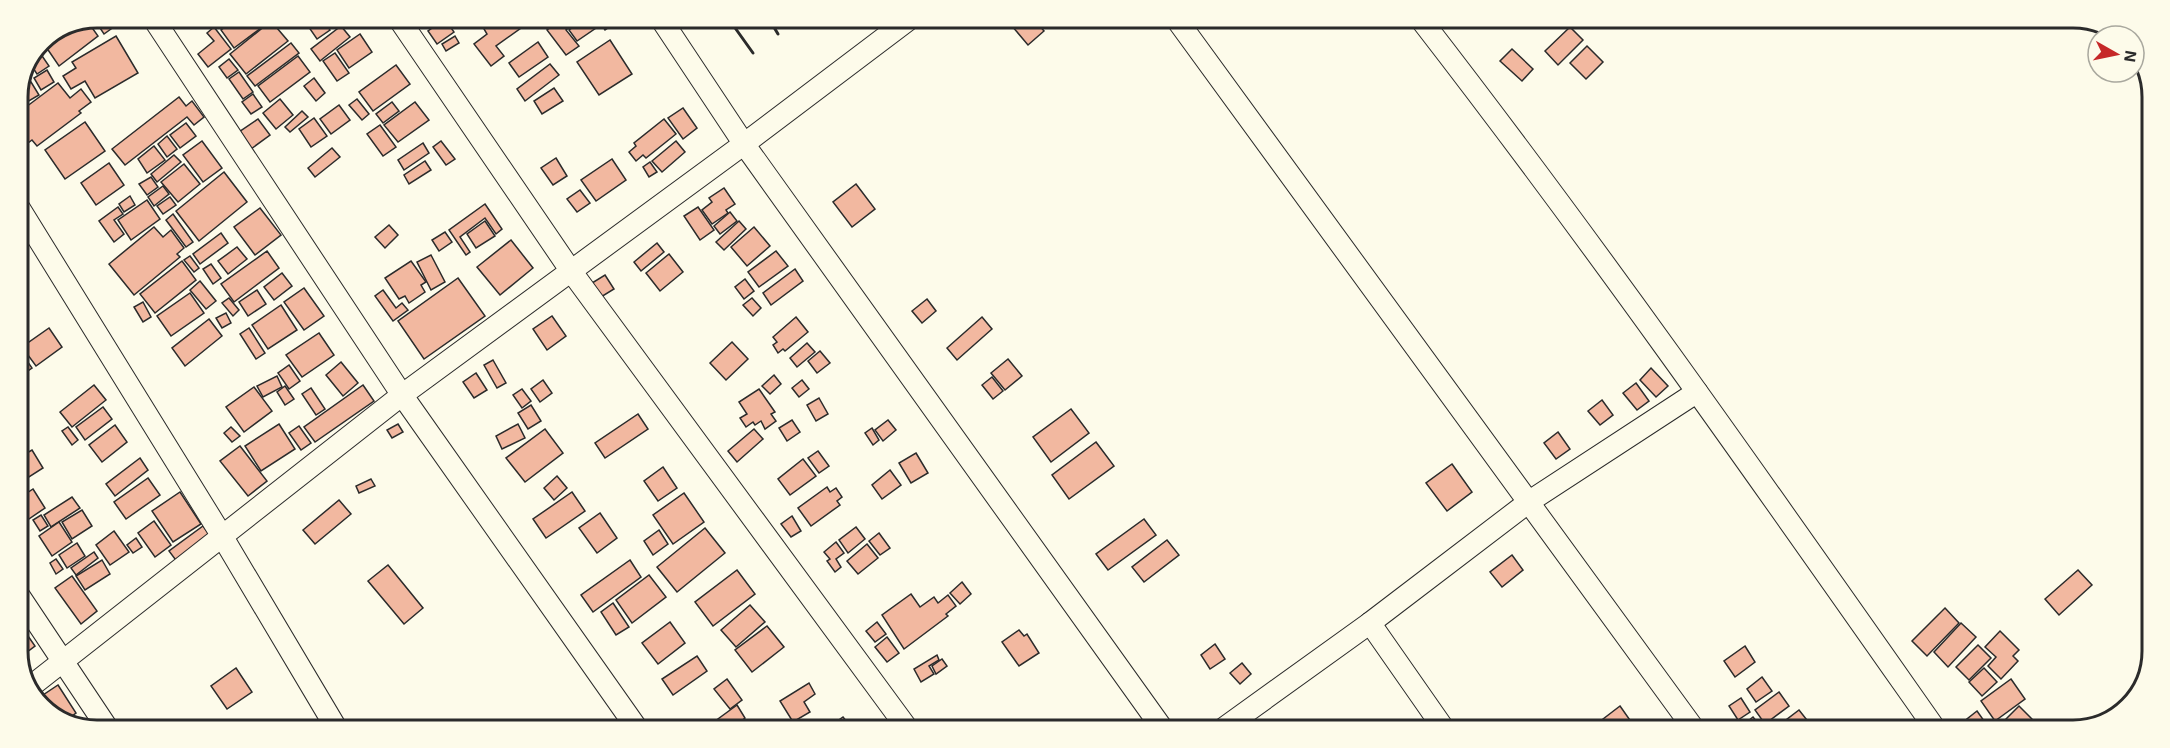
<svg xmlns="http://www.w3.org/2000/svg" width="2170" height="748" viewBox="0 0 2170 748" font-family="'Exo 2',sans-serif">
<style>
.building{fill:#f2b8a0;stroke:#2b2b2b;stroke-width:1.5}
.lines{fill:none;stroke-linecap:round;stroke-linejoin:round}
.minor-casing{stroke:#2b2b2b;stroke-width:23}
.minor{stroke:#fdfbea;stroke-width:21}
.wall{stroke:#2b2b2b;stroke-width:3}
.rim{fill:none;stroke:#2b2b2b;stroke-width:3}
</style>
<rect width="100%" height="100%" fill="#fdfbea"/>
<!-- building -->
<g class="building">
<path d="M98,18h22l2,3 -18,13 -10,-15z"/>
<path d="M237,18h17l7,10 -27,20 -13,-18z"/>
<path d="M319,18h3l8,12 -13,9 -9,-13z"/>
<path d="M445,19l9,13 -17,12 -9,-13z"/>
<path d="M464,19h20l-12,9z"/>
<path d="M498,19h16l7,9 -25,18 8,10 -13,10 -17,-22 13,-10 -3,-5z"/>
<path d="M562,19h19l-15,11 13,16 -13,9 -19,-25z"/>
<path d="M585,19h5l6,9 -19,13 -8,-11z"/>
<path d="M598,19h23l-16,11z"/>
<path d="M1020,20h15l9,11 -16,14 -16,-19z"/>
<path d="M271,21l17,20 -42,33 -16,-20z"/>
<path d="M88,22l10,14 -39,30 -17,-25z"/>
<path d="M341,26l9,11 -30,24 -9,-12z"/>
<path d="M214,27l17,22 -23,18 -10,-13 16,-13 -7,-8z"/>
<path d="M1570,27l13,13 -25,25 -13,-14z"/>
<path d="M360,34l12,18 -23,16 -12,-18z"/>
<path d="M116,36l22,37 -43,25 -10,-17 -14,8 -8,-13 13,-8 -4,-6z"/>
<path d="M455,36l4,7 -13,8 -4,-7z"/>
<path d="M610,40l22,34 -33,21 -22,-33z"/>
<path d="M538,42l10,15 -29,20 -10,-14z"/>
<path d="M291,43l8,10 -44,33 -8,-10z"/>
<path d="M1587,46l16,16 -17,17 -16,-16z"/>
<path d="M1512,49l21,20 -11,12 -22,-20z"/>
<path d="M38,50l11,16 -12,8 -6,-9z"/>
<path d="M335,53l14,20 -12,8 -14,-20z"/>
<path d="M298,56l12,16 -40,30 -12,-16z"/>
<path d="M229,59l9,11 -11,8 -8,-11z"/>
<path d="M550,64l9,11 -34,26 -8,-12z"/>
<path d="M396,65l14,19 -37,27 -14,-19z"/>
<path d="M47,70l7,12 -13,8 -7,-12z"/>
<path d="M239,72l14,20 -10,7 -14,-20z"/>
<path d="M314,78l11,15 -9,8 -12,-15z"/>
<path d="M31,82l8,13 -12,7 -7,-12z"/>
<path d="M58,83l12,15 11,-9 10,13 -12,9 2,2 -44,33 -5,-6 -12,9 -2,-3v-33z"/>
<path d="M554,88l9,13 -21,13 -8,-13z"/>
<path d="M253,94l9,13 -11,7 -9,-12z"/>
<path d="M179,97l7,9 6,-5 12,16 -10,8 -7,-8 -62,48 -13,-16z"/>
<path d="M280,99l13,16 -17,14 -13,-16z"/>
<path d="M357,99l12,15 -7,6 -13,-15z"/>
<path d="M392,102l7,9 -16,12 -7,-9z"/>
<path d="M415,102l14,18 -31,22 -14,-17z"/>
<path d="M339,105l11,15 -19,14 -11,-15z"/>
<path d="M683,108l14,20 -14,11 -15,-21z"/>
<path d="M302,111l6,6 -18,15 -5,-5z"/>
<path d="M314,118l13,18 -16,11 -12,-18z"/>
<path d="M258,119l12,16 -19,14 -12,-17z"/>
<path d="M664,119l12,15 -30,24 -3,-3 -7,6 -7,-9 7,-6 -2,-3z"/>
<path d="M85,122l20,29 -40,28 -20,-29z"/>
<path d="M186,123l10,13 -16,12 -10,-13z"/>
<path d="M380,125l16,22 -13,9 -16,-22z"/>
<path d="M167,136l10,13 -10,8 -9,-13z"/>
<path d="M202,141l20,27 -19,14 -20,-27z"/>
<path d="M441,141l14,18 -9,6 -13,-18z"/>
<path d="M676,141l9,11 -23,20 -10,-11z"/>
<path d="M423,143l6,10 -25,17 -6,-10z"/>
<path d="M154,146l11,14 -18,13 -9,-14z"/>
<path d="M332,148l8,9 -25,20 -7,-9z"/>
<path d="M174,155l7,7 -24,20 -6,-8z"/>
<path d="M556,158l11,18 -14,9 -12,-17z"/>
<path d="M612,159l14,21 -30,21 -15,-21z"/>
<path d="M425,161l6,9 -22,14 -5,-9z"/>
<path d="M650,162l7,10 -8,5 -6,-10z"/>
<path d="M109,163l15,22 -28,20 -15,-22z"/>
<path d="M184,164l16,20 -22,18 -17,-20z"/>
<path d="M224,172l23,30 -48,39 -23,-30z"/>
<path d="M151,177l7,10 -11,8 -8,-11z"/>
<path d="M856,184l19,25 -23,18 -19,-25z"/>
<path d="M163,186l6,8 -15,12 -6,-9z"/>
<path d="M724,188l11,16 -9,6 2,3 -16,11 -10,-14 10,-8 -3,-4z"/>
<path d="M580,190l10,13 -13,9 -10,-13z"/>
<path d="M130,196l5,9 -11,7 -5,-8z"/>
<path d="M170,197l6,8 -13,9 -6,-8z"/>
<path d="M147,200l13,19 -29,21 -13,-20z"/>
<path d="M485,204l17,25 -6,5 -11,-16 -25,19 10,15 -4,3 -17,-25z"/>
<path d="M118,207l5,7 -9,6 10,14 -10,8 -15,-21z"/>
<path d="M698,207l16,23 -14,10 -16,-24z"/>
<path d="M260,208l21,27 -26,20 -21,-28z"/>
<path d="M730,212l7,9 -17,13 -6,-8z"/>
<path d="M173,214l20,28 -7,5 -20,-27z"/>
<path d="M485,221l10,15 -19,12 -9,-14z"/>
<path d="M739,221l7,8 -22,21 -8,-8z"/>
<path d="M389,225l9,10 -13,13 -10,-11z"/>
<path d="M154,227l9,10 8,-7 13,18 -7,6 3,3 -46,38 -25,-31z"/>
<path d="M754,227l16,19 -23,20 -16,-19z"/>
<path d="M445,232l7,10 -13,9 -7,-11z"/>
<path d="M221,233l7,10 -28,21 -7,-10z"/>
<path d="M511,240l22,28 -33,27 -23,-28z"/>
<path d="M657,243l7,9 -23,19 -7,-9z"/>
<path d="M237,247l10,12 -19,15 -10,-13z"/>
<path d="M267,251l12,17 -45,34 -13,-18z"/>
<path d="M776,251l12,15 -29,21 -11,-15z"/>
<path d="M669,254l14,18 -23,19 -14,-18z"/>
<path d="M431,255l14,27 -14,8 -14,-28z"/>
<path d="M190,256l9,12 -5,4 -10,-12z"/>
<path d="M182,261l14,19 -41,33 -15,-19z"/>
<path d="M411,261l15,21 -5,3 4,7 -16,11 -4,-7 -6,3 -14,-21z"/>
<path d="M211,264l10,14 -8,6 -10,-15z"/>
<path d="M795,269l8,12 -32,24 -8,-12z"/>
<path d="M282,273l10,13 -18,14 -10,-13z"/>
<path d="M605,275l9,14 -13,8 -9,-14z"/>
<path d="M458,278l27,38 -61,43 -26,-38z"/>
<path d="M745,279l9,12 -10,8 -9,-12z"/>
<path d="M200,281l16,20 -10,8 -16,-19z"/>
<path d="M304,288l20,28 -20,14 -20,-28z"/>
<path d="M257,290l9,14 -18,12 -9,-14z"/>
<path d="M383,290l13,18 6,-5 6,7 -15,11 -18,-25z"/>
<path d="M190,293l14,20 -33,23 -14,-20z"/>
<path d="M229,298l10,12 -6,6 -11,-13z"/>
<path d="M752,298l9,10 -8,8 -10,-11z"/>
<path d="M927,299l9,12 -14,12 -10,-12z"/>
<path d="M143,302l8,15 -8,5 -9,-15z"/>
<path d="M281,305l16,25 -29,19 -16,-24z"/>
<path d="M226,313l5,10 -9,5 -6,-10z"/>
<path d="M552,316l14,20 -19,14 -14,-21z"/>
<path d="M796,317l12,15 -23,19 -2,-2 -5,4 -5,-8 4,-3 -4,-5z"/>
<path d="M982,317l10,12 -35,31 -10,-12z"/>
<path d="M209,319l13,17 -37,30 -13,-18z"/>
<path d="M49,328l13,19 -26,19 -14,-19z"/>
<path d="M249,328l16,25 -9,6 -16,-25z"/>
<path d="M319,333l15,22 -32,22 -16,-22z"/>
<path d="M732,342l16,17 -22,21 -16,-17z"/>
<path d="M807,343l8,9 -18,15 -7,-9z"/>
<path d="M18,348l14,20 -13,9 -1,-2z"/>
<path d="M820,351l10,12 -13,10 -9,-12z"/>
<path d="M1008,359l14,17 -17,14 -14,-17z"/>
<path d="M493,360l13,23 -9,5 -13,-23z"/>
<path d="M341,362l17,21 -15,13 -17,-21z"/>
<path d="M289,365l11,16 -11,8 -11,-16z"/>
<path d="M1651,368l17,18 -12,11 -16,-17z"/>
<path d="M476,373l11,17 -13,8 -11,-16z"/>
<path d="M774,375l7,9 -11,10 -8,-8z"/>
<path d="M277,376l5,11 -19,10 -6,-11z"/>
<path d="M992,377l11,14 -10,8 -11,-14z"/>
<path d="M543,380l9,13 -12,9 -9,-13z"/>
<path d="M802,380l7,9 -10,8 -7,-9z"/>
<path d="M1636,383l13,18 -12,9 -14,-17z"/>
<path d="M94,385l12,15 -34,27 -12,-15z"/>
<path d="M363,385l11,16 -59,41 -11,-15z"/>
<path d="M285,386l9,13 -9,6 -8,-13z"/>
<path d="M254,387l18,24 -28,21 -18,-25z"/>
<path d="M311,388l14,21 -9,6 -14,-21z"/>
<path d="M522,389l9,12 -9,7 -9,-13z"/>
<path d="M759,389l16,23 -4,2 5,7 -11,8 -4,-8 -6,4 -2,-3 -7,5 -6,-9 7,-4 -8,-12z"/>
<path d="M819,398l9,16 -12,7 -9,-16z"/>
<path d="M1602,400l11,15 -13,10 -12,-14z"/>
<path d="M531,405l10,16 -13,8 -10,-16z"/>
<path d="M103,407l9,12 -27,21 -9,-13z"/>
<path d="M1071,409l18,24 -38,29 -18,-25z"/>
<path d="M638,414l10,15 -43,29 -10,-15z"/>
<path d="M792,420l8,12 -13,9 -8,-13z"/>
<path d="M888,420l8,10 -13,11 -8,-11z"/>
<path d="M279,424l16,25 -34,22 -16,-25z"/>
<path d="M398,424l5,8 -11,6 -5,-8z"/>
<path d="M518,424l7,14 -23,11 -6,-13z"/>
<path d="M115,425l12,17 -25,20 -13,-17z"/>
<path d="M299,426l12,17 -10,7 -12,-17z"/>
<path d="M68,427l10,13 -6,5 -10,-14z"/>
<path d="M231,427l9,9 -8,6 -8,-9z"/>
<path d="M872,428l7,12 -6,5 -8,-12z"/>
<path d="M545,429l18,24 -38,29 -19,-24z"/>
<path d="M754,429l9,10 -26,23 -9,-11z"/>
<path d="M1558,432l12,17 -14,10 -12,-16z"/>
<path d="M1096,442l18,24 -45,33 -17,-24z"/>
<path d="M240,446l27,35 -19,15 -28,-35z"/>
<path d="M32,450l11,18 -25,16v-26z"/>
<path d="M818,451l11,15 -10,7 -11,-15z"/>
<path d="M916,453l12,20 -17,10 -12,-20z"/>
<path d="M140,458l8,12 -33,26 -9,-12z"/>
<path d="M803,459l13,17 -26,19 -12,-16z"/>
<path d="M1452,464l20,28 -25,19 -21,-28z"/>
<path d="M663,467l14,21 -19,13 -14,-20z"/>
<path d="M890,470l11,15 -19,14 -10,-14z"/>
<path d="M557,476l10,12 -13,12 -10,-12z"/>
<path d="M148,478l12,17 -34,24 -12,-17z"/>
<path d="M371,479l4,7 -16,7 -3,-7z"/>
<path d="M827,487l3,5 6,-4 6,9 -5,4 3,4 -29,21 -13,-18z"/>
<path d="M33,489l12,19 -22,15 -5,-8v-16z"/>
<path d="M180,492l21,32 -28,18 -21,-31z"/>
<path d="M572,492l13,19 -39,27 -13,-19z"/>
<path d="M684,493l20,29 -31,22 -20,-29z"/>
<path d="M72,497l8,11 -29,19 -7,-12z"/>
<path d="M339,500l12,14 -36,30 -12,-14z"/>
<path d="M82,510l10,16 -20,13 -10,-17z"/>
<path d="M600,513l17,25 -20,15 -18,-25z"/>
<path d="M41,515l7,11 -8,5 -7,-11z"/>
<path d="M792,516l9,15 -10,6 -10,-13z"/>
<path d="M1144,519l12,16 -48,35 -12,-16z"/>
<path d="M154,521l17,24 -16,12 -17,-24z"/>
<path d="M59,522l13,20 -20,14 -13,-20z"/>
<path d="M203,526l9,12 -34,25 -9,-12z"/>
<path d="M856,527l9,12 -17,14 -9,-13z"/>
<path d="M705,528l20,25 -48,39 -20,-25z"/>
<path d="M659,530l9,14 -15,11 -9,-14z"/>
<path d="M114,531l15,21 -19,13 -14,-20z"/>
<path d="M879,533l11,15 -10,7 -11,-14z"/>
<path d="M136,538l6,9 -9,6 -6,-8z"/>
<path d="M1167,540l12,15 -35,27 -12,-15z"/>
<path d="M836,542l8,11 -8,6 5,8 -6,5 -8,-11 3,-2 -6,-7z"/>
<path d="M77,543l8,13 -18,12 -8,-13z"/>
<path d="M867,544l11,14 -20,16 -11,-13z"/>
<path d="M94,552l4,6 -22,17 -5,-7z"/>
<path d="M1512,555l11,15 -21,17 -12,-15z"/>
<path d="M56,559l7,10 -7,5 -6,-11z"/>
<path d="M102,560l8,14 -25,16 -9,-14z"/>
<path d="M630,560l11,17 -48,35 -12,-17z"/>
<path d="M388,565l35,43 -19,16 -36,-43z"/>
<path d="M737,570l18,24 -42,32 -18,-24z"/>
<path d="M2078,570l14,15 -33,30 -14,-16z"/>
<path d="M649,575l17,22 -34,26 -16,-23z"/>
<path d="M72,576l25,35 -16,13 -26,-36z"/>
<path d="M962,582l9,12 -11,10 -10,-11z"/>
<path d="M911,594l9,13 14,-10 4,6 10,-8 8,11 -10,8 2,2 -44,33 -22,-34z"/>
<path d="M613,603l16,24 -13,8 -15,-23z"/>
<path d="M750,605l15,17 -29,25 -15,-17z"/>
<path d="M1945,608l14,15 -32,33 -15,-15z"/>
<path d="M670,622l15,21 -27,21 -16,-21z"/>
<path d="M877,622l9,12 -11,8 -9,-11z"/>
<path d="M1961,623l15,14 -28,30 -14,-15z"/>
<path d="M767,626l17,21 -32,25 -17,-22z"/>
<path d="M1019,630l5,6 3,-2 12,19 -20,13 -17,-24z"/>
<path d="M2000,631l19,19 -6,6 5,5 -17,18 -13,-13 8,-9 -11,-10z"/>
<path d="M28,636l7,10 -16,12 -1,-15z"/>
<path d="M887,637l12,16 -12,9 -12,-15z"/>
<path d="M1215,644l10,15 -15,10 -9,-14z"/>
<path d="M1978,645l13,13 -22,22 -13,-13z"/>
<path d="M1745,646l10,16 -20,15 -11,-16z"/>
<path d="M937,655l2,5 -10,6 5,8 -13,8 -7,-13z"/>
<path d="M697,656l10,15 -34,24 -11,-16z"/>
<path d="M942,659l5,7 -11,8 -4,-8z"/>
<path d="M1242,663l9,11 -11,10 -10,-11z"/>
<path d="M236,668l16,24 -25,17 -16,-23z"/>
<path d="M1984,668l13,14 -15,14 -13,-14z"/>
<path d="M1762,677l10,14 -16,11 -9,-13z"/>
<path d="M727,679l15,21 -12,9 -16,-20z"/>
<path d="M2011,679l14,20 -30,22 -14,-20z"/>
<path d="M809,683l6,11 -11,8 6,10 -17,10 -13,-21z"/>
<path d="M58,685l18,28 -11,8 -28,-22z"/>
<path d="M1779,692l10,14 -24,18 -10,-14z"/>
<path d="M1741,698l9,14 -12,8 -9,-14z"/>
<path d="M737,705l8,13 -12,9h-26z"/>
<path d="M1620,706l12,17 -8,6h-34z"/>
<path d="M2019,706l14,14 -10,10h-13l-7,-8z"/>
<path d="M1799,710l15,19h-40z"/>
<path d="M1977,711l10,14 -6,5h-6l-8,-11z"/>
<path d="M843,717l8,10h-22z"/>
<path d="M1753,717l9,11 -23,1v-1z"/>
</g>
<g class="lines">
<!-- minor casing -->
<g class="minor-casing">
<g id="minor">
<path d="M153,18l249,377 234,332"/>
<path d="M399,19l172,252 336,457"/>
<path d="M661,19l83,125 418,584"/>
<path d="M1177,20l517,709"/>
<path d="M1422,21c179,231 346,470 514,709"/>
<path d="M18,206l204,330 113,190"/>
<path d="M18,594l88,132"/>
<path d="M1370,623l74,106"/>
<path d="M30,687l372,-292 342,-251 164,-124"/>
<path d="M1224,728l146,-105 160,-122 167,-109"/>
</g>
</g>
<!-- minor -->
<use href="#minor" class="minor"/>
<!-- wall -->
<g class="wall">
<path d="M769,19l9,15"/>
<path d="M733,25l20,28"/>
</g>
</g>
<!-- crop -->
<path d="M0 0H2170V748H0ZM97 28H2073A69 69 0 0 1 2142 97V651A69 69 0 0 1 2073 720H97A69 69 0 0 1 28 651V97A69 69 0 0 1 97 28Z" fill="#fdfbea" fill-rule="evenodd"/>
<path class="rim" d="M97 28H2073A69 69 0 0 1 2142 97V651A69 69 0 0 1 2073 720H97A69 69 0 0 1 28 651V97A69 69 0 0 1 97 28Z"/>
<!-- north arrow -->
<g transform="translate(2116 54) rotate(99)"><circle r="28" fill="#fdfbea" stroke="#a9a89e" stroke-width="1.5"/>
<path d="M0-4.5L10 22L0 15L-10 22Z" fill="#c62828"/>
<text y="-9" font-size="16" font-weight="bold" text-anchor="middle" fill="#2b2b2b">N</text>
</g>
</svg>
